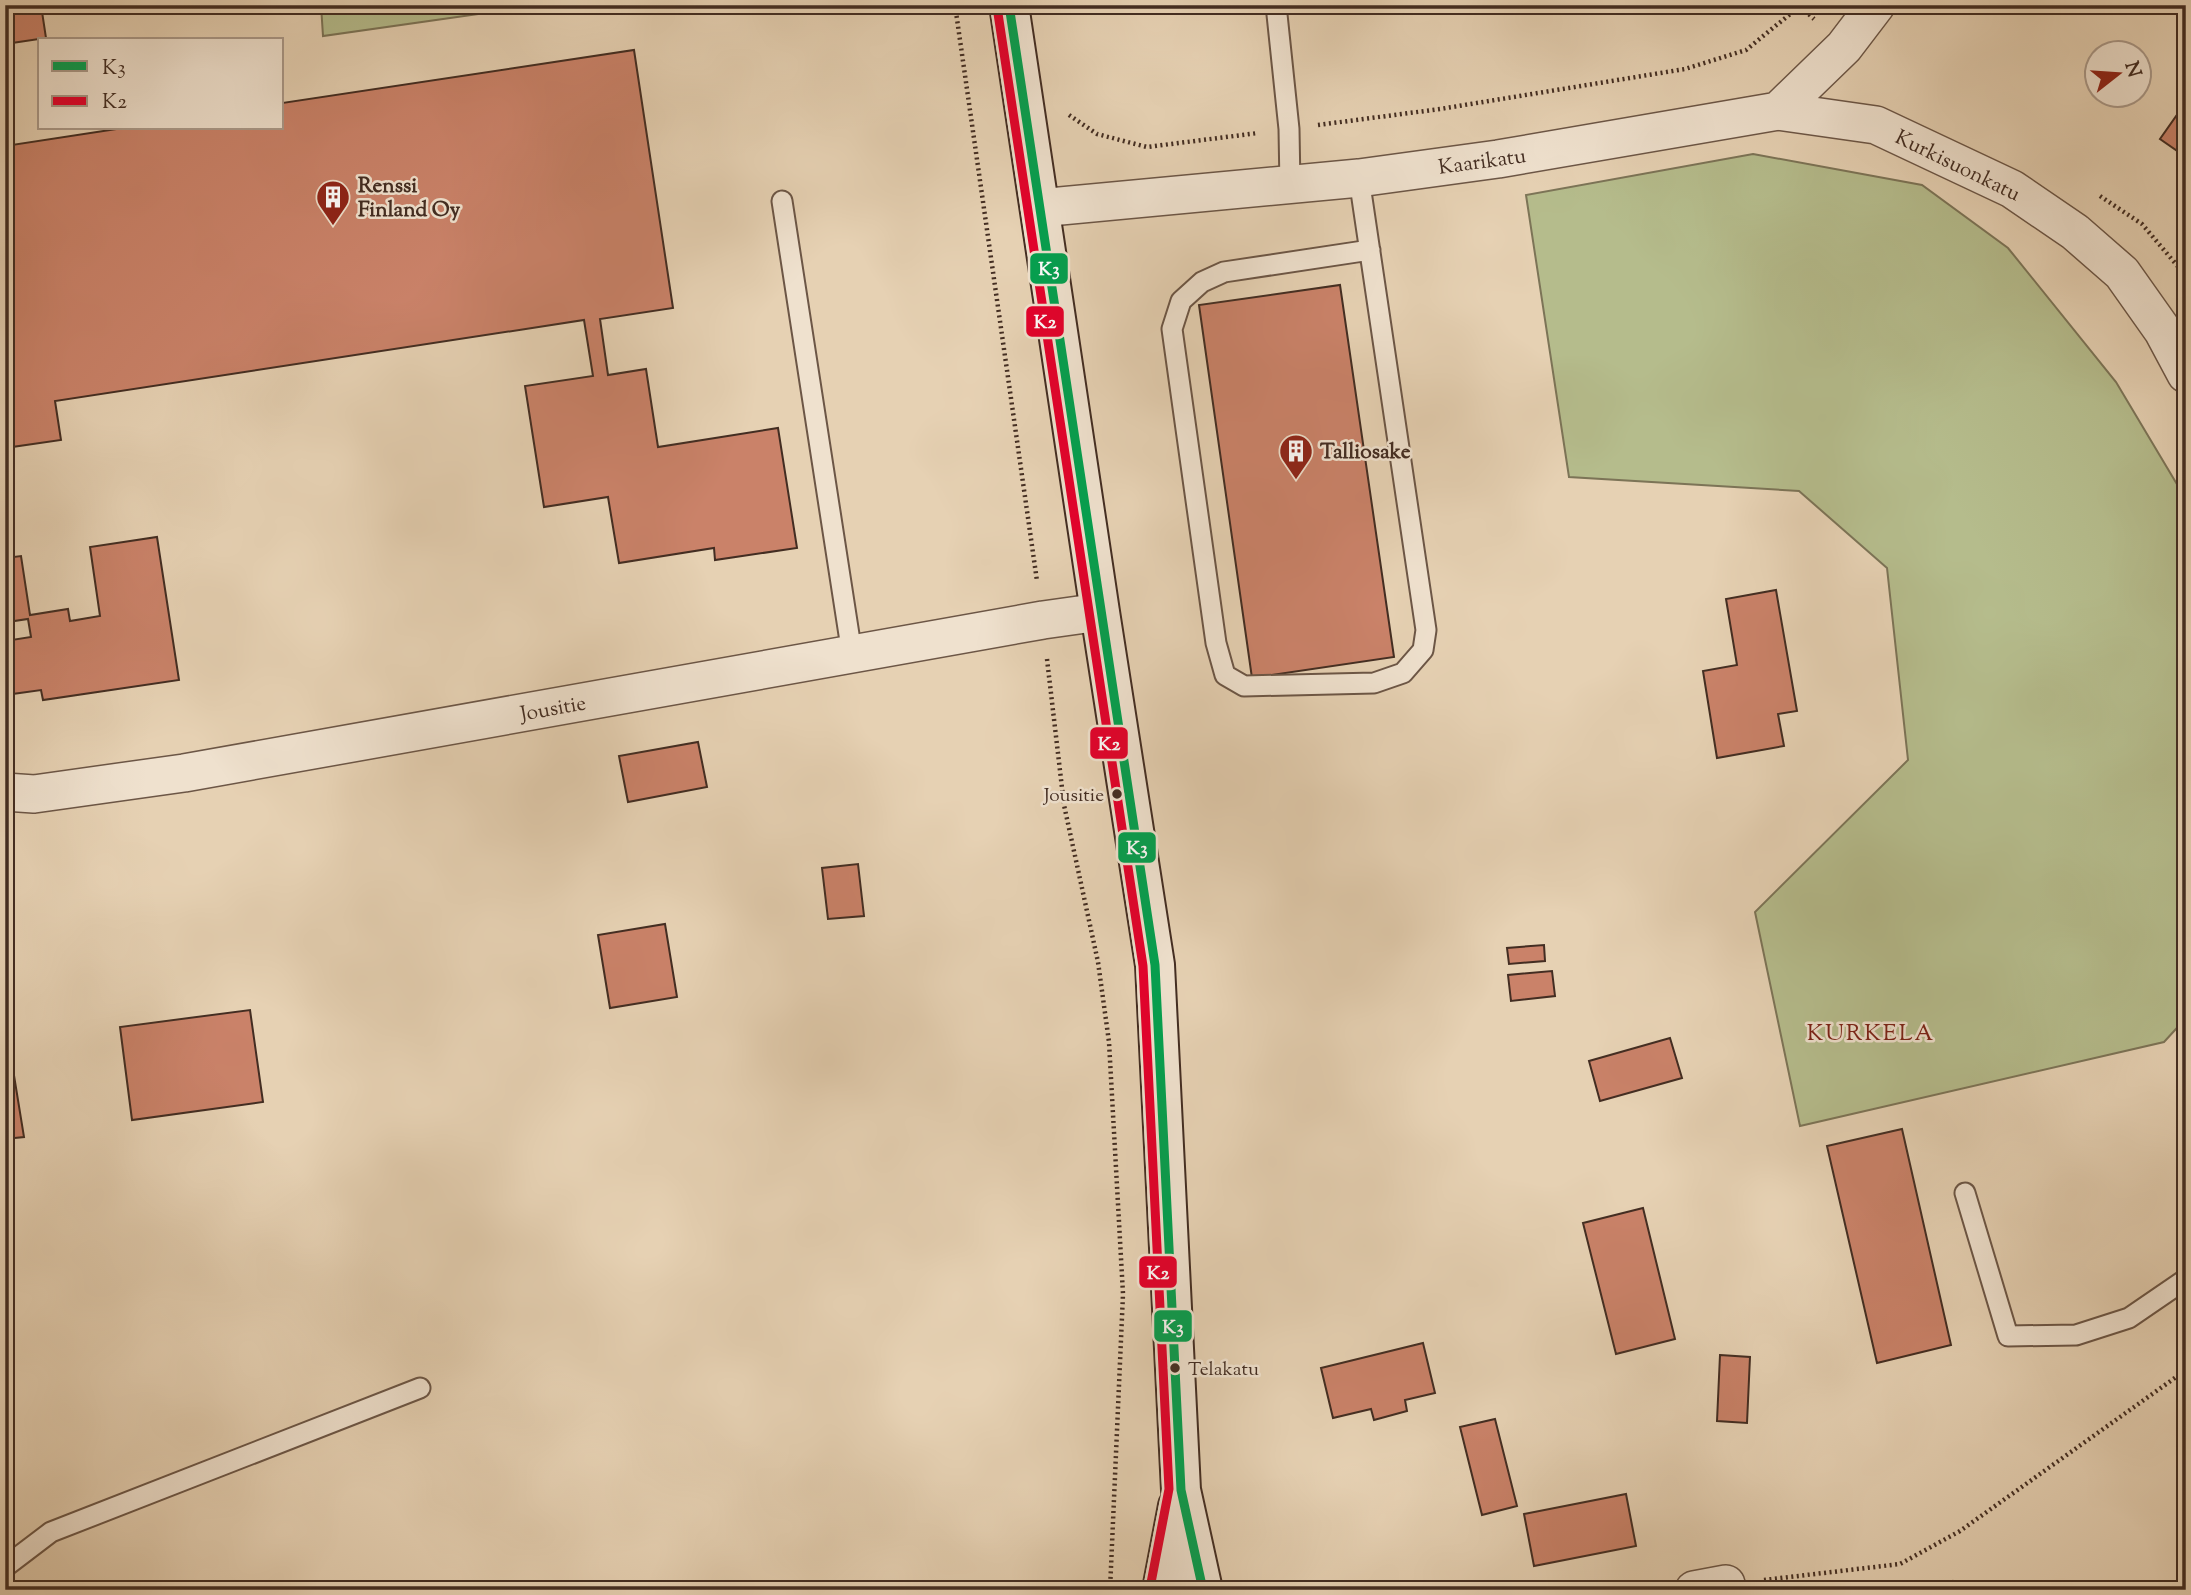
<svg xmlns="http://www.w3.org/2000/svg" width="2191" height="1595" viewBox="0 0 2191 1595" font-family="'Sorts Mill Goudy',serif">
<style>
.green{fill:#b5bc8c;stroke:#7c7457;stroke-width:2}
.building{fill:#ca8269;stroke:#432d22;stroke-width:2}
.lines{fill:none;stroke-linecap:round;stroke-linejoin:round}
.lane-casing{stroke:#6c5646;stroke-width:23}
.street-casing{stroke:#6c5646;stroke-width:40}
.secondary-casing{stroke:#432d22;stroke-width:42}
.path{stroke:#432d22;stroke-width:4.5;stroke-dasharray:2 3.5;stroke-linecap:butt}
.lane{stroke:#efe1ce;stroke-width:19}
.street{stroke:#efe1ce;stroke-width:37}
.secondary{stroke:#efe1ce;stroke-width:38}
.bus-1-casing{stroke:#efe1ce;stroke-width:14}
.bus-2-casing{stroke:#efe1ce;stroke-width:14}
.bus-1{stroke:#03a04f;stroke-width:9}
.bus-2{stroke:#e4002b;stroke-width:9}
.bus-dot{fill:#432d22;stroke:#efe1ce;stroke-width:2.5}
.labels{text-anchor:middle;stroke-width:5;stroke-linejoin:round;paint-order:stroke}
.bus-label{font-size:19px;fill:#432d22;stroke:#efe1ce;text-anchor:end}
.street-label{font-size:21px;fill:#432d22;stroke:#efe1ce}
.poi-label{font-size:21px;font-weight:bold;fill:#432d22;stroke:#efe1ce;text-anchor:start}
.neighbourhood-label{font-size:23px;letter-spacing:2px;fill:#7a1f14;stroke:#efe1ce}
.line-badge{stroke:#efe1ce;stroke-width:2.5}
.badge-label{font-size:19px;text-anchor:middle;font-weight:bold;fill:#fff}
</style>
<rect width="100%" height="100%" fill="#e6d1b3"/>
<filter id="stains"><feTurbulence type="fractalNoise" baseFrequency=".00286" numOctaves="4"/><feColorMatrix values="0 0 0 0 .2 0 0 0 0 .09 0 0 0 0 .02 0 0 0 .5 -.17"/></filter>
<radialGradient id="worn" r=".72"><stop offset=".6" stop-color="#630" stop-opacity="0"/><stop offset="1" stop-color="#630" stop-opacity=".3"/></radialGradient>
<!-- green -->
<g class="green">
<path d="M321,5h220l-218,31z"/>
<path d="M1753,154l169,31 86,63 108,134 65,109 5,10v517l-22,24 -364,84 -45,-214 153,-152 -21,-192 -88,-77 -230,-14 -43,-282z"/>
</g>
<!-- building -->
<g class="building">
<path d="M5,5h36l5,33 -41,6z"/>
<path d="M634,50l39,258 -73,11 8,56 38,-6 12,78 120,-19 19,120 -82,12 -1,-12 -95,15 -11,-66 -64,10 -19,-121 68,-10 -9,-56 -529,81 6,39 -56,8v-302l118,-18h159v-25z"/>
<path d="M2186,102v55l-26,-18z"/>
<path d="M1340,285l54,372 -142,21 -53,-373z"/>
<path d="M157,537l22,143 -136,20 -2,-10 -36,5v-54l26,-4 -3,-18 -14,2 -9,-63 16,-2 9,59 38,-6 2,12 30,-5 -10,-69z"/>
<path d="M1776,590l21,121 -19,3 6,32 -67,12 -14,-87 34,-6 -11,-66z"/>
<path d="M698,742l9,45 -79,15 -9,-46z"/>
<path d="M858,864l6,52 -36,3 -6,-51z"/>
<path d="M665,924l12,73 -67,11 -12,-73z"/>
<path d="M1544,945l1,16 -36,3 -2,-16z"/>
<path d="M1552,971l3,25 -44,5 -3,-26z"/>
<path d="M250,1010l13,92 -131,18 -12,-93z"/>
<path d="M5,1020l19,117 -19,2z"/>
<path d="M1670,1038l12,40 -82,23 -11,-40z"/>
<path d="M1902,1129l49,216 -74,18 -50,-217z"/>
<path d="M1643,1208l32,131 -59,15 -33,-131z"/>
<path d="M1423,1343l12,50 -30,7 2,11 -33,9 -3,-11 -38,9 -12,-50z"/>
<path d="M1720,1355l30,2 -3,66 -30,-2z"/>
<path d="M1495,1419l22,87 -35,9 -22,-88z"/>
<path d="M1626,1494l10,52 -102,20 -10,-52z"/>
<path d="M1953,1581l14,7 1,2h-28z"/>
</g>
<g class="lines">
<!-- lane casing -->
<g class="lane-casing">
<g id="lane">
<path d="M1276,5l13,124 1,57"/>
<path d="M1359,178l67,452 -3,20 -20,23 -29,10 -130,3 -19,-11 -9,-32 -44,-314 9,-28 21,-19 22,-10 146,-22"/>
<path d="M782,201l70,453"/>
<path d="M1965,1193l43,143 68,-1 53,-17 57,-39"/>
<path d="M5,1567l46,-35 369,-144"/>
</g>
</g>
<!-- street casing -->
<g class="street-casing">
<g id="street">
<path d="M1778,111l98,14 136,64 63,43 47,41 41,58 23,43"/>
<path d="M1039,208l320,-30 139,-19 280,-48 66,-64 32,-42"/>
<path d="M5,792l29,2 150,-21 859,-153 57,-8"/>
<path d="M1694,1590l32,-6"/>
</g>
</g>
<!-- secondary casing -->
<g class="secondary-casing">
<g id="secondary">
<path d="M1009,5l91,607 55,353 26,525 22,100"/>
<path d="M1162,1590l16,-84"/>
</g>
</g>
<!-- path -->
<g class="path">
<path d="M955,5l82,576"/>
<path d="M1069,115l28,19 50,13 111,-14"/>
<path d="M1318,125l122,-16 245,-40 61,-19 54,-44 14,13"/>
<path d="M2100,196l42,28 44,52"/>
<path d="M1047,659l17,146 34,157 11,80 14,252 -13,296"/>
<path d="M1764,1580l136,-16 60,-33 226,-161"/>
</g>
<!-- lane -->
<use href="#lane" class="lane"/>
<!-- street -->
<use href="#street" class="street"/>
<!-- secondary -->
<use href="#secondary" class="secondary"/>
<!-- bus-1 casing -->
<g class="bus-1-casing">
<path id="bus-1" d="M1009,5l146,960 26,525 22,100"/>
</g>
<!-- bus-2 casing -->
<g class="bus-2-casing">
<path id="bus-2" d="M997,7l146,959 26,523 -19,99"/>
</g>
<!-- bus-1 -->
<use href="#bus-1" class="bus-1"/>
<!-- bus-2 -->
<use href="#bus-2" class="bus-2"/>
</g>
<!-- icons -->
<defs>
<g id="building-pin" transform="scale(1.75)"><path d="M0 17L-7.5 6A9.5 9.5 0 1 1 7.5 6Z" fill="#8f2418" stroke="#efe1ce"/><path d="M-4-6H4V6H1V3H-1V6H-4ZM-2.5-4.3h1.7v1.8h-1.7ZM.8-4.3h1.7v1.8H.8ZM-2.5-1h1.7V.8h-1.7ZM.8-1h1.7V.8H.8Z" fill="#fff"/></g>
</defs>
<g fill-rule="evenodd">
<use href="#building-pin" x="333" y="197"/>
<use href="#building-pin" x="1296" y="451"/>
</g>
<!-- markers -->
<g class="bus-dot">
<circle cx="1117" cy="794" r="6"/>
<circle cx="1175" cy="1368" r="6"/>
</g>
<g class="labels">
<!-- bus labels -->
<g class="bus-label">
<text x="1104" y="801">Jousitie</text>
<text x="1188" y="1375" text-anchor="start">Telakatu</text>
</g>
<!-- street labels -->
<g class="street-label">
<text transform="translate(1482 161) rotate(-8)" y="7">Kaarikatu</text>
<text transform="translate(1958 165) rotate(26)" y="7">Kurkisuonkatu</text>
<text transform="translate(553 708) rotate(-10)" y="7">Jousitie</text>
</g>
<!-- poi labels -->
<g class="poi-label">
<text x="358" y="192">Renssi<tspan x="358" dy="24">Finland Oy</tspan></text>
<text x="1320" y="458">Talliosake</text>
</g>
<!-- neighbourhood labels -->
<g class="neighbourhood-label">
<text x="1871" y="1040">KURKELA</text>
</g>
</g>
<g class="line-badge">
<rect x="1029" y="252" width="40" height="33" rx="7" fill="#03a04f"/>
<rect x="1025" y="305" width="40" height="33" rx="7" fill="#e4002b"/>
<rect x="1089" y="726" width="40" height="34" rx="7" fill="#e4002b"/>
<rect x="1117" y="831" width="40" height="33" rx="7" fill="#03a04f"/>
<rect x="1138" y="1255" width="40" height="34" rx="7" fill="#e4002b"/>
<rect x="1153" y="1309" width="40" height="34" rx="7" fill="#03a04f"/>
</g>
<g class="badge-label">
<text x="1049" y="275">K3</text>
<text x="1045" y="328">K2</text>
<text x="1109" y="750">K2</text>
<text x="1137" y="854">K3</text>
<text x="1158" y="1279">K2</text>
<text x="1173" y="1333">K3</text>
</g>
<!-- margin -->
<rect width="2191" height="1595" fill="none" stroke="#e6d1b3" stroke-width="28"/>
<rect x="7" y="7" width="2177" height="1581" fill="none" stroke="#432d22" stroke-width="3.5"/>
<rect x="14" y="14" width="2163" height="1567" fill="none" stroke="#432d22" stroke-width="2"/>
<!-- legend -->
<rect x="38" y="38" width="245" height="91" fill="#efe1ce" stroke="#aa9989" stroke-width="2"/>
<rect x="52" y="61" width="35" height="10" fill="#03a04f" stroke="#aa9989" stroke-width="2"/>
<text x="102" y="74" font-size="21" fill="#432d22">K3</text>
<rect x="52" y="96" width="35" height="10" fill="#e4002b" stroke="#aa9989" stroke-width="2"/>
<text x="102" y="108" font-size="21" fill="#432d22">K2</text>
<!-- north arrow -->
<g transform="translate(2118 74) rotate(73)"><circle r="33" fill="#efe1ce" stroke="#aa9989" stroke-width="2"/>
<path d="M0-5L12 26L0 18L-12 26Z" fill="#8f2418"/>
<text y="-10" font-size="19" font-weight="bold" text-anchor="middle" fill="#432d22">N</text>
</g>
<rect width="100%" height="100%" filter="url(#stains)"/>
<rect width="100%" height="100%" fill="url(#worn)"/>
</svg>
